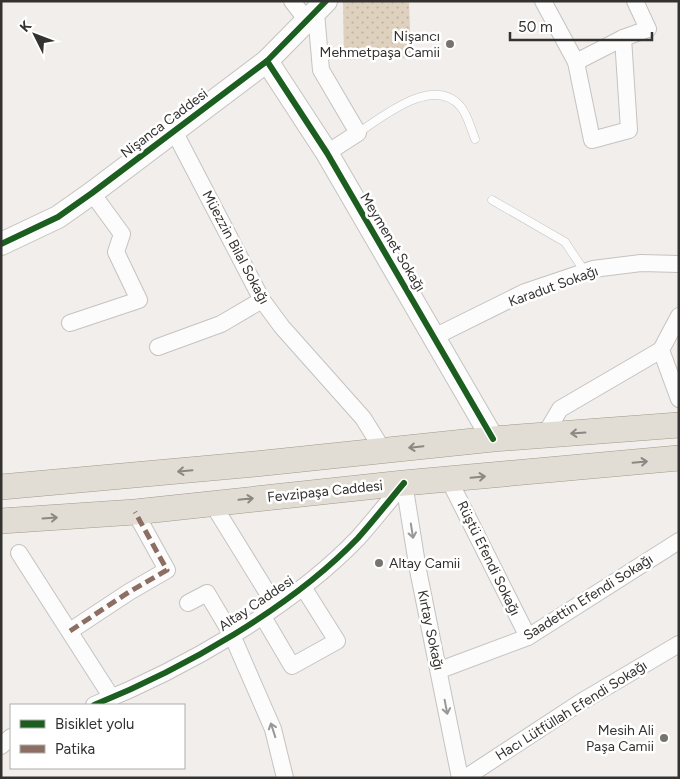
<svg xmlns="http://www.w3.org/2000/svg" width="680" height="779" viewBox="0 0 680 779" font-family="Figtree,sans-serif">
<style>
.garden{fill:url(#garden-dots)}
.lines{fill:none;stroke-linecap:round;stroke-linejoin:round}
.lane-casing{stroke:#c5c3c1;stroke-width:9}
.street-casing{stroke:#c5c3c1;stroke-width:18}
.secondary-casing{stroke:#c5c3c1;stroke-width:24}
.primary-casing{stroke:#a19988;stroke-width:26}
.lane{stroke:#fdfcfc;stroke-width:8}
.street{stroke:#fdfcfc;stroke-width:16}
.secondary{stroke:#fdfcfc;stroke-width:22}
.primary{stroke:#e2ddd4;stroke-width:25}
.quiet{stroke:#8d6e63;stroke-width:5;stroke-dasharray:10 5;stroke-linecap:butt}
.cycleway-casing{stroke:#fff;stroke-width:9}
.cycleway{stroke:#1b5e20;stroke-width:6}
.oneway{stroke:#8b8882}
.oneway2{stroke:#989796}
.poi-dot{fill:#767471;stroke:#fff;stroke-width:2}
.labels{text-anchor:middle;stroke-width:5;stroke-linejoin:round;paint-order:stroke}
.poi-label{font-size:14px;fill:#343230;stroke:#fff;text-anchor:end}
.street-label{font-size:14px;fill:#343230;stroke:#fff}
</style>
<defs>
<pattern id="garden-dots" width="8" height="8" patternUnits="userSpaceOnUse" patternTransform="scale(1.25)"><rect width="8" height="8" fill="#ded1be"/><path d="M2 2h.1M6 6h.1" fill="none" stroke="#bfb4a4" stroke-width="1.8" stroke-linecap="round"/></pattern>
</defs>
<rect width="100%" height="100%" fill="#f1eeeb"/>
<!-- garden -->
<path class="garden" d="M343,1h66l2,57 -67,2z"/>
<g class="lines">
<!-- lane casing -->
<g class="lane-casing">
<g id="lane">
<path d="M358,133c24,-16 76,-59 103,-26 7,9 10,22 14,32"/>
<path d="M492,200l73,42 20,30"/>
</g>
</g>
<!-- street casing -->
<g class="street-casing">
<g id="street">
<path d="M292,1l16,21"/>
<path d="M543,1l33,61 16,78 37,-10 -6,-92"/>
<path d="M316,13l5,57 37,63 -31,20"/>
<path d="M576,62l47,-24 25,-9 -13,-28"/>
<path d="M174,131l88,169 20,27 81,91 20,32"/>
<path d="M679,316l-18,34 18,49"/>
<path d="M70,323l69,-23 -23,-48 6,-18 -30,-41"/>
<path d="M434,337l91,-45 68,-23 48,-6 38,1"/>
<path d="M158,347l63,-23 41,-24"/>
<path d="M544,436l16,-27 101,-59"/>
<path d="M449,480l79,157"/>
<path d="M404,483l14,87 42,208"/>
<path d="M212,503l63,102"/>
<path d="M19,553l93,145"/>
<path d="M188,603l19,-10 25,42 41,94 12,49"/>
<path d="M262,615l30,51 45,-25 -34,-54"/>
<path d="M70,631l59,-39 38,-22 -32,-58"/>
<path d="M440,670l88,-33 151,-96"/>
<path d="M94,705c89,-36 197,-97 264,-167 16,-18 31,-37 46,-55"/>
<path d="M1,746l10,-9"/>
<path d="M465,778l116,-76 98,-58"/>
</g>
</g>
<!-- secondary casing -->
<g class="secondary-casing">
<g id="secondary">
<path d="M267,61l60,92 166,286"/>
<path d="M1,244l57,-27 34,-24 175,-132 59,-60"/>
</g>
</g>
<!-- primary casing -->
<g class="primary-casing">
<g id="primary">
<path d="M1,487l254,-23 238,-25 186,-14"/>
<path d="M1,521l134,-9 269,-29 275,-25"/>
</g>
</g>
<!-- lane -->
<use href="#lane" class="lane"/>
<!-- street -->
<use href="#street" class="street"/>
<!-- secondary -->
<use href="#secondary" class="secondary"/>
<!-- primary -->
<use href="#primary" class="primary"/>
<!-- quiet -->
<path class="quiet" d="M70,631l59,-39 38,-22 -32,-58"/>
<!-- cycleway casing -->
<g class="cycleway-casing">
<g id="cycleway">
<path d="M267,61l60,92 166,286"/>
<path d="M1,244l57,-27 34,-24 175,-132 59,-60"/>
<path d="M94,705c89,-36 197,-97 264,-167 16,-18 31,-37 46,-55"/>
</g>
</g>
<!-- cycleway -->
<use href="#cycleway" class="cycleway"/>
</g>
<!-- one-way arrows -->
<defs><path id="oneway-shaft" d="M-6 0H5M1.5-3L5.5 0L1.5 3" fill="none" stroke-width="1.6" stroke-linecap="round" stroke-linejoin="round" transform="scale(1.25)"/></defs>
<g class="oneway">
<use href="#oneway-shaft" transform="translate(578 433) rotate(176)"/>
<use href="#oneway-shaft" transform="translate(416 447) rotate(174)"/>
<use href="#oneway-shaft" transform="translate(640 462) rotate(-5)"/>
<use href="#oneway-shaft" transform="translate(185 471) rotate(175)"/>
<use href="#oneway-shaft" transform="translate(478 477) rotate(-5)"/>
<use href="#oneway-shaft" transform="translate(246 499) rotate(-6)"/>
<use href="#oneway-shaft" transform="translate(50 518) rotate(-4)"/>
</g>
<g class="oneway2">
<use href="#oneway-shaft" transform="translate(412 531) rotate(81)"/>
<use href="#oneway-shaft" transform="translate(446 707) rotate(79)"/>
<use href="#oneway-shaft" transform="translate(273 730) rotate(-108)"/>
</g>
<!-- markers -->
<g class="poi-dot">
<circle cx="450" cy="44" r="5"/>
<circle cx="379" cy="563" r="5"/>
<circle cx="664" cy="738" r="5"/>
</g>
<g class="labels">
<!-- poi labels -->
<g class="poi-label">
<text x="440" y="41">Nişancı<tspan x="440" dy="16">Mehmetpaşa Camii</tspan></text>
<text x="389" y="568" text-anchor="start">Altay Camii</text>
<text x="654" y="735">Mesih Ali<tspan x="654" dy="16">Paşa Camii</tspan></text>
</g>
<!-- street labels -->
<g class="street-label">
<text transform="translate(164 123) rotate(-37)" y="5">Nişanca Caddesi</text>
<text transform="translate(393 242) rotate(59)" y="5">Meymenet Sokağı</text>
<text transform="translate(236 247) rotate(62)" y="5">Müezzin Bilal Sokağı</text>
<text transform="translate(553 286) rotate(-20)" y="5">Karadut Sokağı</text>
<text transform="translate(325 491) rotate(-6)" y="5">Fevzipaşa Caddesi</text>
<text transform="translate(489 558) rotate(64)" y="5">Rüştü Efendi Sokağı</text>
<text transform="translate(588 597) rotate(-32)" y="5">Saadettin Efendi Sokağı</text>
<text transform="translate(256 603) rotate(-34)" y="5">Altay Caddesi</text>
<text transform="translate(431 630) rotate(78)" y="5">Kırtay Sokağı</text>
<text transform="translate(571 710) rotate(-32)" y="5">Hacı Lütfüllah Efendi Sokağı</text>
</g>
</g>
<!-- border -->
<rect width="680" height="779" fill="none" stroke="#343230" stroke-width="5"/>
<!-- legend -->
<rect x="10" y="704" width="175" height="65" fill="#ffffff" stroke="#aeadac"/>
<rect x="20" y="720" width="25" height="8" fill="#1b5e20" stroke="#aeadac"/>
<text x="55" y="729" font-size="15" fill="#343230">Bisiklet yolu</text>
<rect x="20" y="745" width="25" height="8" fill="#8d6e63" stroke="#aeadac"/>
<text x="55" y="754" font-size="15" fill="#343230">Patika</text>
<!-- north arrow -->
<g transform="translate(35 35) rotate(312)" stroke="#ffffff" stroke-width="4" paint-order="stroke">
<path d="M0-4L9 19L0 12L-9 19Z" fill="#343230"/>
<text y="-8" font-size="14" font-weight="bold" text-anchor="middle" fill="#343230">K</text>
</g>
<!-- scale -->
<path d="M510 32v8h142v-8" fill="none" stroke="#343230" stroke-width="2.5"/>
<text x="518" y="32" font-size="15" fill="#343230" stroke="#ffffff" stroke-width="4" paint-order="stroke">50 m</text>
</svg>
